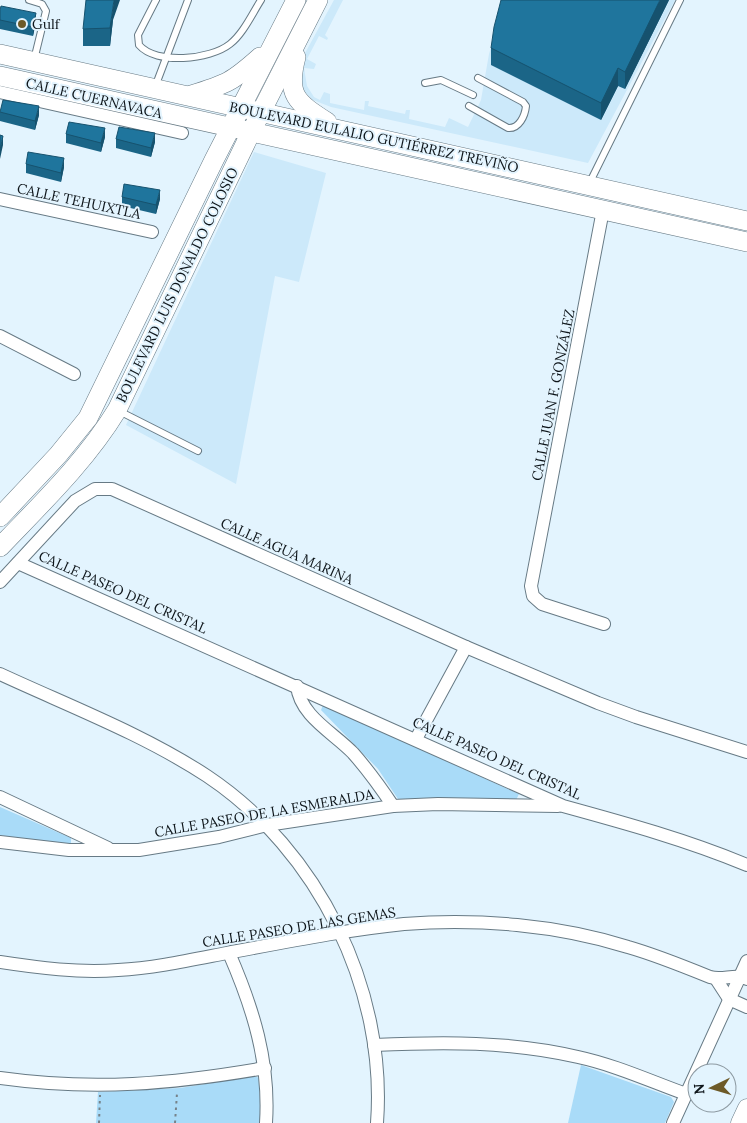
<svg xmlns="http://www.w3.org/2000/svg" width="747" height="1123" viewBox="0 0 747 1123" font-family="Lora,serif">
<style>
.built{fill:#cce9fa}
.green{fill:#a9dbf8}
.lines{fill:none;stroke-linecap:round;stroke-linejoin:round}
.service-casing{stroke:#677a85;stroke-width:8}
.minor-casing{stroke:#677a85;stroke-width:14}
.secondary-casing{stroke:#677a85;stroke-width:19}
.primary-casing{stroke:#677a85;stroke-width:20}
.path{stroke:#768289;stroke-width:2;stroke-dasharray:2.5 4;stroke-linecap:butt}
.service{stroke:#fff;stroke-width:6}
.minor{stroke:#fff;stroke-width:12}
.secondary{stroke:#fff;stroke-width:18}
.primary{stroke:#fff;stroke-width:19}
.wall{fill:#1b6587}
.shaded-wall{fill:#16526e}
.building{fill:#1f759d;stroke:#16526e}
.poi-dot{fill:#6d5a28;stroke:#e3f4fe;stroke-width:2}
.labels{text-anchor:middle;stroke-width:4;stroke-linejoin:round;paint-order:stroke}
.poi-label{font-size:14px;fill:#0d1419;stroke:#e3f4fe;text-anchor:start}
.street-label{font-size:14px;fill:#0d1419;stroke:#e3f4fe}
</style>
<rect width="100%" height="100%" fill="#e3f4fe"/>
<!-- built -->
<g class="built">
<path d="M334,0h9l-18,35 3,3 -1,2 -8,-4 -12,23 9,5 -2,5 -10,-1 3,18 7,11 6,3 4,-8 6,2v9l34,7 1,-9h4l-1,5 37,8 1,-4h4l-1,9 36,8 4,-9 19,9 13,-27 8,-46 16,-54h170l-87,163 -257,-56 -18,-7 -11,-11 -2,-6 4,-28z"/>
<path d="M254,152l72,21 -27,109 -24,-6 -39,208 -110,-59z"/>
</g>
<!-- green -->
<g class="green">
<path d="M323,705l196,89 -3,6 -118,-1 -20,-30 -57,-59z"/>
<path d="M0,807l71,31v8l-16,-1 -55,-10z"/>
<path d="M581,1065l90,32 3,5 -9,21h-97z"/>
<path d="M255,1076l4,2 2,45h-165l2,-31 82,-4z"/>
</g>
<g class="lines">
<!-- service casing -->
<g class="service-casing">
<g id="service">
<path d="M29,0l13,4 4,7 -12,49"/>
<path d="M156,0l-18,35 1,10c17,20 71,15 91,-1 13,-10 22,-30 31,-44"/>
<path d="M425,83l16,-3 32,15"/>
<path d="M155,87l33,-87"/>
<path d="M469,106l39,22c11,1 17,-12 18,-22l-3,-4 -45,-24"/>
<path d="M589,184l91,-184"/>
<path d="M119,411l79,40"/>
</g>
</g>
<!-- minor casing -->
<g class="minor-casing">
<g id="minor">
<path d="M0,92l182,41"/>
<path d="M0,199l152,33"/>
<path d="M603,210l-72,376 2,10 9,8 62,20"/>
<path d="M0,336l74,38"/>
<path d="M18,563l545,243c62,17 124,34 184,59"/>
<path d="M0,582l75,-81 20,-12h17l354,158 132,56 38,14 111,35"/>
<path d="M0,674c69,32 143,60 207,102 111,74 180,213 170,347"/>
<path d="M297,686c3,30 37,47 56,67 15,17 28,35 40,53"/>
<path d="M416,739l50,-92"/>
<path d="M0,797l108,51"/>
<path d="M0,842l69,8h70l80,-13 48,-12 126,-19 45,-2 120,2"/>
<path d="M229,953c24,55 41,109 37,170"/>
<path d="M0,962c39,6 79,11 118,8 37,-2 73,-10 109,-17 59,-11 118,-23 177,-29 73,-6 154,1 224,23 28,8 55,19 82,30 13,4 25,-4 37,2"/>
<path d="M716,979l13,20 18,8"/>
<path d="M374,1045c68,-3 136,-4 204,12 37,8 72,24 108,37"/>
<path d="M0,1078c93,13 173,6 265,-10"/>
<path d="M673,1123l74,-162"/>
</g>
</g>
<!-- secondary casing -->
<g class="secondary-casing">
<path id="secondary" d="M740,1123l7,-15"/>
</g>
<!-- primary casing -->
<g class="primary-casing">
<g id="primary">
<path d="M0,54l747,167"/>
<path d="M296,57c-10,38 0,45 31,65"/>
<path d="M0,76l747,166"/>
<path d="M191,95c36,-11 41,-13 69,-38"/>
<path d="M0,517l58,-62 30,-37 126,-258 82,-160"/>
<path d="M0,547c41,-43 86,-86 117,-137l134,-278 67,-132"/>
</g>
</g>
<!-- path -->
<g class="path">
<path d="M99,1123l1,-28"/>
<path d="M175,1123l2,-30"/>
</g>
<!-- service -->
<use href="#service" class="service"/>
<!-- minor -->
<use href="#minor" class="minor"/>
<!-- secondary -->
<use href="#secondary" class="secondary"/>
<!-- primary -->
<use href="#primary" class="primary"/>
</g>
<!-- wall -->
<g class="wall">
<path d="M669,0l-44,89 -7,-3 -17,34 -110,-55v-17z"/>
<path d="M0,10l36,12 -3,14 -33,-7z"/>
<path d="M113,20l-3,26h-27v-17z"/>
<path d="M0,112l39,3 -4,15 -35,-9z"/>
<path d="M66,134l39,3 -4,15 -35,-9z"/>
<path d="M116,139l39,3 -4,15 -35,-9z"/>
<path d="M26,164l38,3 -3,15 -35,-9z"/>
<path d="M122,197l38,2 -4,15 -34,-8z"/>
</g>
<!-- shaded-wall -->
<g class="shaded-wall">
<path d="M114,0h6l-7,20 -3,26v-18z"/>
<path d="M660,0h9l-44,89v-17z"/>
<path d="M36,13v9l-3,14v-9z"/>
<path d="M618,68v18l-17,34v-17z"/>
<path d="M39,106v9l-4,15v-9z"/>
<path d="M105,128v9l-4,15v-9z"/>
<path d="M155,133v9l-4,15v-9z"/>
<path d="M3,136v9l-3,14v-9z"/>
<path d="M64,158v9l-3,15v-9z"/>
<path d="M160,190v9l-4,15v-9z"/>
</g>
<!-- building -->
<g class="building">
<path d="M86,0h28l-4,28 -27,1z"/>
<path d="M501,0h159l-35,72 -7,-4 -17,35 -110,-55 3,-21z"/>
<path d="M1,6l35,7 -3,14 -33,-7v-10z"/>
<path d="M3,100l36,6 -4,15 -35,-9z"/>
<path d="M69,122l36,6 -4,15 -35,-9z"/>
<path d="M119,127l36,6 -4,15 -35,-9z"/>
<path d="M0,135l3,1 -3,14z"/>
<path d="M28,152l36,6 -3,15 -35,-9z"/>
<path d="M124,184l36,6 -4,15 -34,-8z"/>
</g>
<!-- markers -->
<circle class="poi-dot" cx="22" cy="24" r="5"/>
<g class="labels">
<!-- poi labels -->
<g class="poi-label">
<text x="32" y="29">Gulf</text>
</g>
<!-- street labels -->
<g class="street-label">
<text transform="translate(94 98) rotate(13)" y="5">CALLE CUERNAVACA</text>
<text transform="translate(374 137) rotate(12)" y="5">BOULEVARD EULALIO GUTIÉRREZ TREVIÑO</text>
<text transform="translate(79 201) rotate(12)" y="5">CALLE TEHUIXTLA</text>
<text transform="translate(177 285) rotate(-64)" y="5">BOULEVARD LUIS DONALDO COLOSIO</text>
<text transform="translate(553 395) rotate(-79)" y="5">CALLE JUAN F. GONZÁLEZ</text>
<text transform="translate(287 551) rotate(24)" y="5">CALLE AGUA MARINA</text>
<text transform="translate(123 592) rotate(24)" y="5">CALLE PASEO DEL CRISTAL</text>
<text transform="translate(497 758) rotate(24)" y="5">CALLE PASEO DEL CRISTAL</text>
<text transform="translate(264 813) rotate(-10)" y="5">CALLE PASEO DE LA ESMERALDA</text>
<text transform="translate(299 927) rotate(-9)" y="5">CALLE PASEO DE LAS GEMAS</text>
</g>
</g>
<!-- north arrow -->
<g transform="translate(712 1088) rotate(265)"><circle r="24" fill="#e3f4fe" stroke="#8d9aa2"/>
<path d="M0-4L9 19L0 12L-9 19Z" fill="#6d5a28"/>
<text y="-8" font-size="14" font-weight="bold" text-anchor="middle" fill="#0d1419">N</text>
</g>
</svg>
